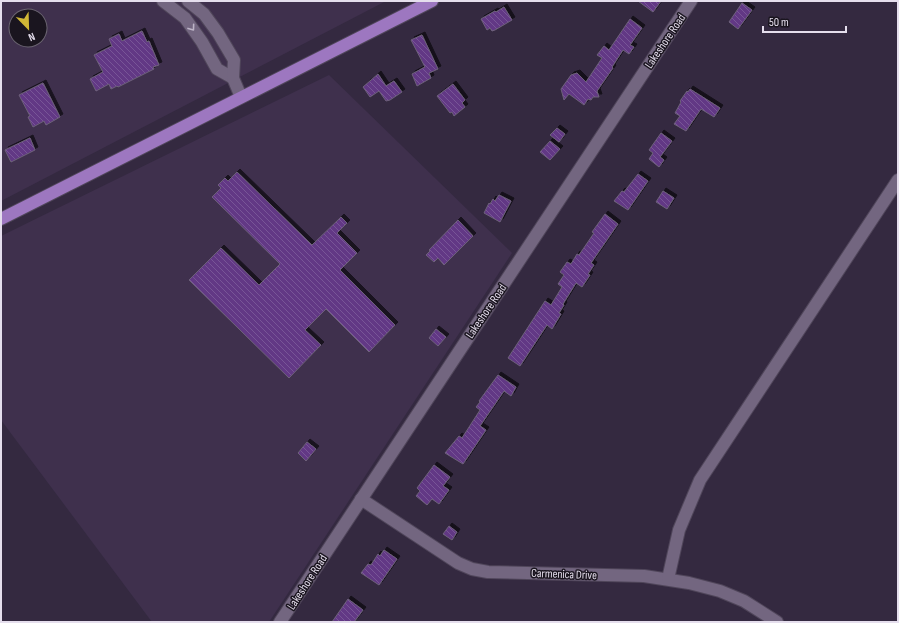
<svg xmlns="http://www.w3.org/2000/svg" width="899" height="623" viewBox="0 0 899 623" font-family="'Sofia Sans Condensed',sans-serif">
<style>
.built{fill:#3f304d;fill-rule:evenodd}
.building{fill:url(#building-back-hatch);stroke:#6d617a;filter:url(#shadow)}
.lines{fill:none;stroke-linecap:round;stroke-linejoin:round}
.minor-casing{stroke:#50465a;stroke-width:14}
.major-casing{stroke:#50465a;stroke-width:14}
.minor{stroke:#736680;stroke-width:12}
.major{stroke:#9d77c0;stroke-width:12}
.oneway{stroke:#bdb4c7}
.labels{text-anchor:middle;stroke-width:3;stroke-linejoin:round;paint-order:stroke}
.street-label{font-size:12px;fill:#e5deed;stroke:#1a151f}
</style>
<defs>
<pattern id="building-back-hatch" width="6" height="6" patternUnits="userSpaceOnUse"><rect width="6" height="6" fill="#623785"/><path d="M-1 5l2 2M0 0l6 6M5-1l2 2" fill="none" stroke="#785497"/></pattern>
<filter id="shadow"><feDropShadow dx="3" dy="-3" stdDeviation="0" flood-color="#0009"/></filter>
</defs>
<rect width="100%" height="100%" fill="#342940"/>
<!-- built -->
<g class="built">
<path d="M1,1h385l-385,200zM16,16h24v24h-24z"/>
<path d="M329,75l183,178 -243,369h-117l-151,-202v-184z"/>
</g>
<!-- building -->
<g class="building">
<path d="M638,1h23l-8,11z"/>
<path d="M742,3l10,7 -14,19 -9,-7z"/>
<path d="M504,7l8,13 -17,10 -3,1 -2,-3 -3,2 -6,-11 14,-8 1,1z"/>
<path d="M630,19l12,9 -12,17 4,2 -5,7 -6,-4 -11,17 1,1 -16,23 2,6h-6l-2,3 -3,-1 -4,6 -15,-11 -5,6 -3,-11 10,-14 6,-2 9,9 16,-24 -5,-3 7,-9 5,4z"/>
<path d="M142,31l5,11 2,-1 10,24 -6,2 1,2 -36,18 -1,-1 -6,3 -2,-5 -13,7 -6,-12 13,-7 -9,-17 18,-9 -3,-7 10,-5 3,7z"/>
<path d="M422,35l16,34 -9,4 2,5 -14,8 -5,-12 13,-7 -14,-27z"/>
<path d="M378,74l8,12 8,-5 8,11 -12,8 -4,1 -7,-10 -9,6 -7,-10z"/>
<path d="M43,83l17,34 -14,8 -2,-4 -11,6 -5,-10 2,-1 -11,-21z"/>
<path d="M453,84l12,16 -3,3 3,4 -11,9 -2,-4 -2,1 -13,-17z"/>
<path d="M690,89l30,19 -6,9 -13,-8 -15,22 -12,-7 6,-8 -5,-3 6,-11 -1,-1 7,-10 1,1z"/>
<path d="M557,128l8,6 -6,8 -9,-7z"/>
<path d="M661,133l11,8 -12,16 4,3 -5,7 -10,-8 4,-6 -4,-3z"/>
<path d="M30,138l5,12 -24,12 -6,-12z"/>
<path d="M550,141l10,8 -10,11 -10,-8z"/>
<path d="M237,172l75,73 29,-28 6,6 -10,10 20,20 -17,17 55,55 -26,27 -43,-43 -21,21 16,15 -32,33 -100,-98 32,-32 38,37 21,-21 -68,-67 9,-9 -3,-3 7,-7 3,3z"/>
<path d="M638,174l10,7 -20,29 -14,-9 8,-10 2,1z"/>
<path d="M663,191l11,7 -7,11 -11,-7z"/>
<path d="M499,195l12,6 -11,21 -16,-9 5,-10 1,1 3,-5 2,2z"/>
<path d="M605,214l13,10 -27,39 3,2 -6,9 2,1 -8,12 -6,-4 -13,21 1,1 -5,8 2,1 -9,15 -5,-4 -27,41 -12,-8 37,-57 6,4 11,-18 -4,-3 6,-9 -4,-3 7,-10 4,2 6,-10 2,1 15,-22 -2,-1z"/>
<path d="M458,220l15,16 -29,29 -6,-7 -4,4 -8,-7 4,-4 -1,-1z"/>
<path d="M436,329l10,8 -8,9 -9,-8z"/>
<path d="M498,375l18,12 -5,9 -7,-5 -24,35 6,4 -23,34 -18,-11 14,-17 3,2 18,-28 -4,-3 4,-5 -1,-1z"/>
<path d="M307,442l9,7 -10,12 -8,-8z"/>
<path d="M434,465l16,12 -7,9 6,4 -10,14 -7,-5 -5,6 -11,-9 4,-5 -3,-3z"/>
<path d="M449,526l8,6 -5,8 -9,-6z"/>
<path d="M384,550l13,9 -18,26 -18,-12 7,-9 3,1 7,-11 2,2z"/>
<path d="M348,599l15,11 -9,12h-22z"/>
</g>
<g class="lines">
<!-- minor casing -->
<g class="minor-casing">
<g id="minor">
<path d="M163,1l22,17 17,24 15,27 16,9"/>
<path d="M188,1l16,13 14,19 16,27 -1,18 8,19"/>
<path d="M361,499l97,64 14,6 16,3 156,4 45,7 31,8 24,10 33,21"/>
<path d="M668,579l11,-49 21,-50 198,-300"/>
<path d="M280,622l411,-621"/>
</g>
</g>
<!-- major casing -->
<g class="major-casing">
<path id="major" d="M1,219l431,-218"/>
</g>
<!-- minor -->
<use href="#minor" class="minor"/>
<!-- major -->
<use href="#major" class="major"/>
</g>
<!-- one-way arrows -->
<defs><path id="oneway-chevron" d="M-2-3.5L2.5 0L-2 3.5" fill="none" stroke-width="1.6" stroke-linecap="round" stroke-linejoin="round"/></defs>
<use class="oneway" href="#oneway-chevron" transform="translate(192 28) rotate(54)"/>
<g class="labels">
<!-- street labels -->
<g class="street-label">
<text transform="translate(665 41) rotate(-56)" y="4">Lakeshore Road</text>
<text transform="translate(486 311) rotate(-56)" y="4">Lakeshore Road</text>
<text transform="translate(564 574) rotate(2)" y="4">Carmenica Drive</text>
<text transform="translate(307 582) rotate(-57)" y="4">Lakeshore Road</text>
</g>
</g>
<!-- border -->
<rect width="899" height="623" fill="none" stroke="#e5deed" stroke-width="4"/>
<!-- north arrow -->
<g transform="translate(28 28) rotate(157)"><circle r="19" fill="#1a151f" stroke="#6b6571"/>
<path d="M0-3L7 15L0 10L-7 15Z" fill="#d1b736"/>
<text y="-6" font-size="11" font-weight="bold" text-anchor="middle" fill="#e5deed">N</text>
</g>
<!-- scale -->
<path d="M763 26v6h83v-6" fill="none" stroke="#e5deed" stroke-width="2"/>
<text x="769" y="26" font-size="12" fill="#e5deed" stroke="#1a151f" stroke-width="3" paint-order="stroke">50 m</text>
</svg>
